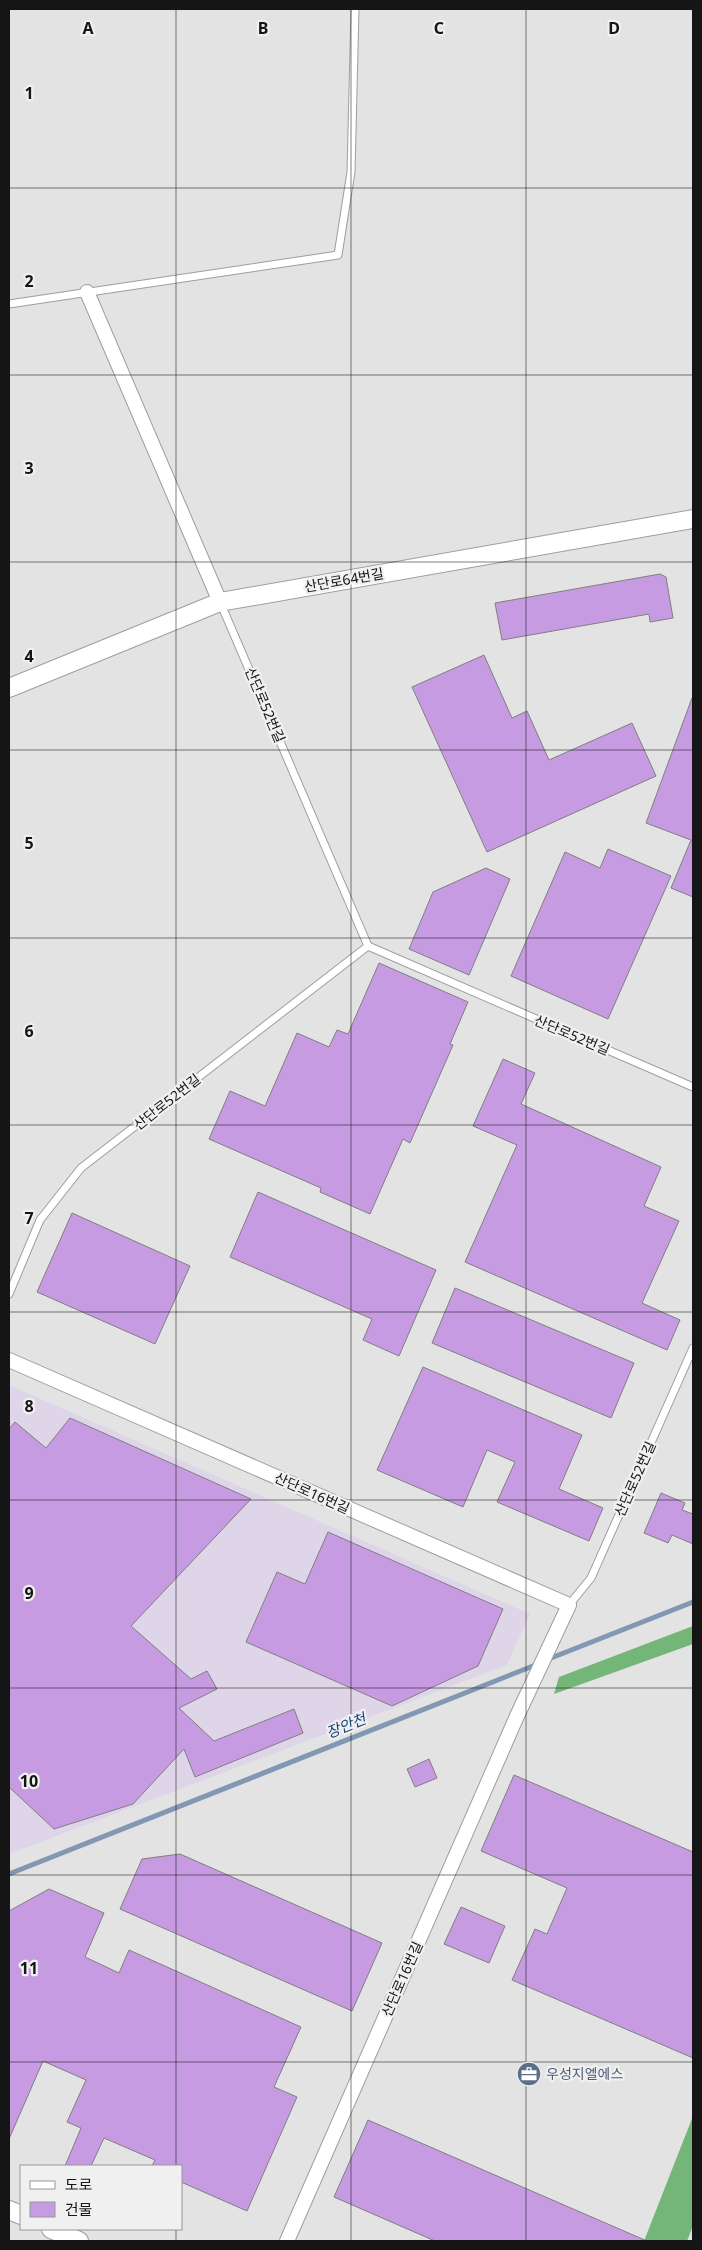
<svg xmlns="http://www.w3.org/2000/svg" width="702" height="2250" viewBox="0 0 702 2250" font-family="'Noto Sans','Noto Sans KR',sans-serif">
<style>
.industrial{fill:#dfd5e9}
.forest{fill:#74b578}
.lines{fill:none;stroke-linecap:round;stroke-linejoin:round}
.stream{stroke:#8297b3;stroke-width:5}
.building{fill:#c69be2;stroke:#807f80}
.service-casing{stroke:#9e9e9f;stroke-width:9}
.minor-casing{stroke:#9e9e9f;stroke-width:16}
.tertiary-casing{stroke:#9e9e9f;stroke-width:20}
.service{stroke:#fff;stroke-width:7}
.minor{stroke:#fff;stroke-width:14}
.tertiary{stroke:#fff;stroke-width:18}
.grid{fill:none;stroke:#151515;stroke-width:1;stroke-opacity:0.55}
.labels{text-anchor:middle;stroke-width:4.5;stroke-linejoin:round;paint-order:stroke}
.street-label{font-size:14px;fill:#151515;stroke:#f0f0f1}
.service-label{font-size:14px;fill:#4e5e75;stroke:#f0f0f1;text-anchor:start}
.water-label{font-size:15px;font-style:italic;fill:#13447f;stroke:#f0f0f1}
.grid-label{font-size:16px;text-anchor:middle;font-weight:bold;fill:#151515;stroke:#f0f0f1;stroke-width:4.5;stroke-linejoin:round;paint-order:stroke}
</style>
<rect width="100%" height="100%" fill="#e3e3e4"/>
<!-- industrial -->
<path class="industrial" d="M9,1385l521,229 -23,51 -498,189z"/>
<!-- forest -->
<g class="forest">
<path d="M693,1626v18l-139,50 5,-17z"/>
<path d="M693,2116v110l-6,15h-43z"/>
</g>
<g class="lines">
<!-- stream -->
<g class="stream">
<path d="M546,1660l147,-58"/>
<path d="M9,1874l529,-210"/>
</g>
</g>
<!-- building -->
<g class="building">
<path d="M660,574l6,3 7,41 -23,4 -1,-8 -147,26 -7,-37z"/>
<path d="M484,655l28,63 15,-7 22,49 83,-37 24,53 -169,76 -75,-165z"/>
<path d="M692,698h1v199l-22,-9 20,-48 -45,-17z"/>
<path d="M608,849l63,27 -63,143 -97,-43 54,-124 35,16z"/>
<path d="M486,868l24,11 -41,96 -60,-26 24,-57z"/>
<path d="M379,963l89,39 -18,42 3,1 -43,98 -7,-4 -33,75 -50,-22 1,-4 -112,-49 21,-48 35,15 32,-73 32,14 8,-17 11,4z"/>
<path d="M503,1059l32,14 -14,31 140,63 -17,39 35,15 -37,82 38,17 -13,30 -202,-88 52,-117 -44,-19z"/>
<path d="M258,1192l178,78 -37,86 -36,-16 9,-21 -142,-62z"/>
<path d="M72,1213l118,53 -35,78 -118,-52z"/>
<path d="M455,1288l179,75 -23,55 -179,-75z"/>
<path d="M423,1367l159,68 -23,54 44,19 -14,33 -92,-39 18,-40 -28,-12 -24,57 -86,-37z"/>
<path d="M70,1418l181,81 -120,127 60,53 16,-8 10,18 -38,19 35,33 80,-32 9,24 -108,44 -11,-28 -51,55 -79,25 -45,-42v-358l6,-7 31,26z"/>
<path d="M661,1493l24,10 -3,7 11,4v30l-21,-9 -4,8 -24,-10z"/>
<path d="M328,1532l175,77 -25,57 -86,40 -146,-64 31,-70 28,12z"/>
<path d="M429,1759l8,19 -22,9 -8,-18z"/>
<path d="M514,1775l179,77v206l-181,-78 23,-51 12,5 20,-46 -86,-37z"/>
<path d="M180,1854l202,89 -30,68 -232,-102 22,-50z"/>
<path d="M49,1889l55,24 -19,44 34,16 10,-23 172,77 -27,60 23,10 -50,114 -66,-29v-16h-29l3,-6 -51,-22 -13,28h-26l16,-38 -14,-6 19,-42 -43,-19 -34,78v-228z"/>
<path d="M461,1907l44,19 -16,37 -45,-19z"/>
<path d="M368,2120l279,121h-212l-101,-44z"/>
</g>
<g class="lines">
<!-- service casing -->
<g class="service-casing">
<g id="service">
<path d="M9,304l329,-49 13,-83 4,-163"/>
<path d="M220,602l148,344"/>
<path d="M9,1294l31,-74 41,-52 287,-222 325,141"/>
<path d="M569,1605l22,-27 102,-230"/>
</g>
</g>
<!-- minor casing -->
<g class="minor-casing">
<g id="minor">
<path d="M87,292l133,310"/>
<path d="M9,1360l560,245 -52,111 -230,525"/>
</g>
</g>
<!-- tertiary casing -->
<g class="tertiary-casing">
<g id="tertiary">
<path d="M9,688l211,-86 473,-83"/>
<path d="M9,2210l12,5"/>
<path d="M51,2229l28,12"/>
</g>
</g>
<!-- service -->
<use href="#service" class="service"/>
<!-- minor -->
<use href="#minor" class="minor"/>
<!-- tertiary -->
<use href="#tertiary" class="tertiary"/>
</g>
<!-- grid -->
<path class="grid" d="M176,9v2157M351,9v2232M526,9v2232M9,188h684M9,375h684M9,562h684M9,750h684M9,938h684M9,1125h684M9,1312h684M9,1500h684M9,1688h684M9,1875h684M9,2062h684M176,2229v12"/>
<!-- icons -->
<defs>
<g id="office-disc" transform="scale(1.25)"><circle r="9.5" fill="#5c6f8a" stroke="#f0f0f1"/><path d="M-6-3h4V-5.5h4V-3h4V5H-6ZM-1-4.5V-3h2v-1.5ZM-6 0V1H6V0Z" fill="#fff"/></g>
</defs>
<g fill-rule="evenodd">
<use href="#office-disc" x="529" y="2074"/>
</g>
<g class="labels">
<!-- street labels -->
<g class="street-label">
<text transform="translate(344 580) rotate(-10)" y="5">산단로64번길</text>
<text transform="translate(265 705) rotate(67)" y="5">산단로52번길</text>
<text transform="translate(572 1035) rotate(23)" y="5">산단로52번길</text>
<text transform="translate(167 1102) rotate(-38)" y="5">산단로52번길</text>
<text transform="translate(635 1479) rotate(-66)" y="5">산단로52번길</text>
<text transform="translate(312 1493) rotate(24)" y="5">산단로16번길</text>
<text transform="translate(402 1979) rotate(-66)" y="5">산단로16번길</text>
</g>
<!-- service labels -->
<g class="service-label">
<text x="546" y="2079">우성지엘에스</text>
</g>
<!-- water labels -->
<g class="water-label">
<text transform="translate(346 1726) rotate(-22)" y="5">장안천</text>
</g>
</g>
<g class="grid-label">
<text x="88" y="34">A</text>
<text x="263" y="34">B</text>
<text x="439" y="34">C</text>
<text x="614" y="34">D</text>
<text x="29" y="99">1</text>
<text x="29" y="287">2</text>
<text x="29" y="474">3</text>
<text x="29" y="662">4</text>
<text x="29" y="849">5</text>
<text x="29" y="1037">6</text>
<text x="29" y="1224">7</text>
<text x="29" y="1412">8</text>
<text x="29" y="1599">9</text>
<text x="29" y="1787">10</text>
<text x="29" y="1974">11</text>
</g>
<!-- border -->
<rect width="702" height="2250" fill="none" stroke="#151515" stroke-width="20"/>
<!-- legend -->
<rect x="20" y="2165" width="162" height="65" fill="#f0f0f1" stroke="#989899"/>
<rect x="30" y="2181" width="25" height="8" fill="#ffffff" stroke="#989899"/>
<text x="65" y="2190" font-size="15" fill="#151515">도로</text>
<rect x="30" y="2202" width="25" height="15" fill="#c69be2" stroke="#989899"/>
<text x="65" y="2215" font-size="15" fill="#151515">건물</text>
</svg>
